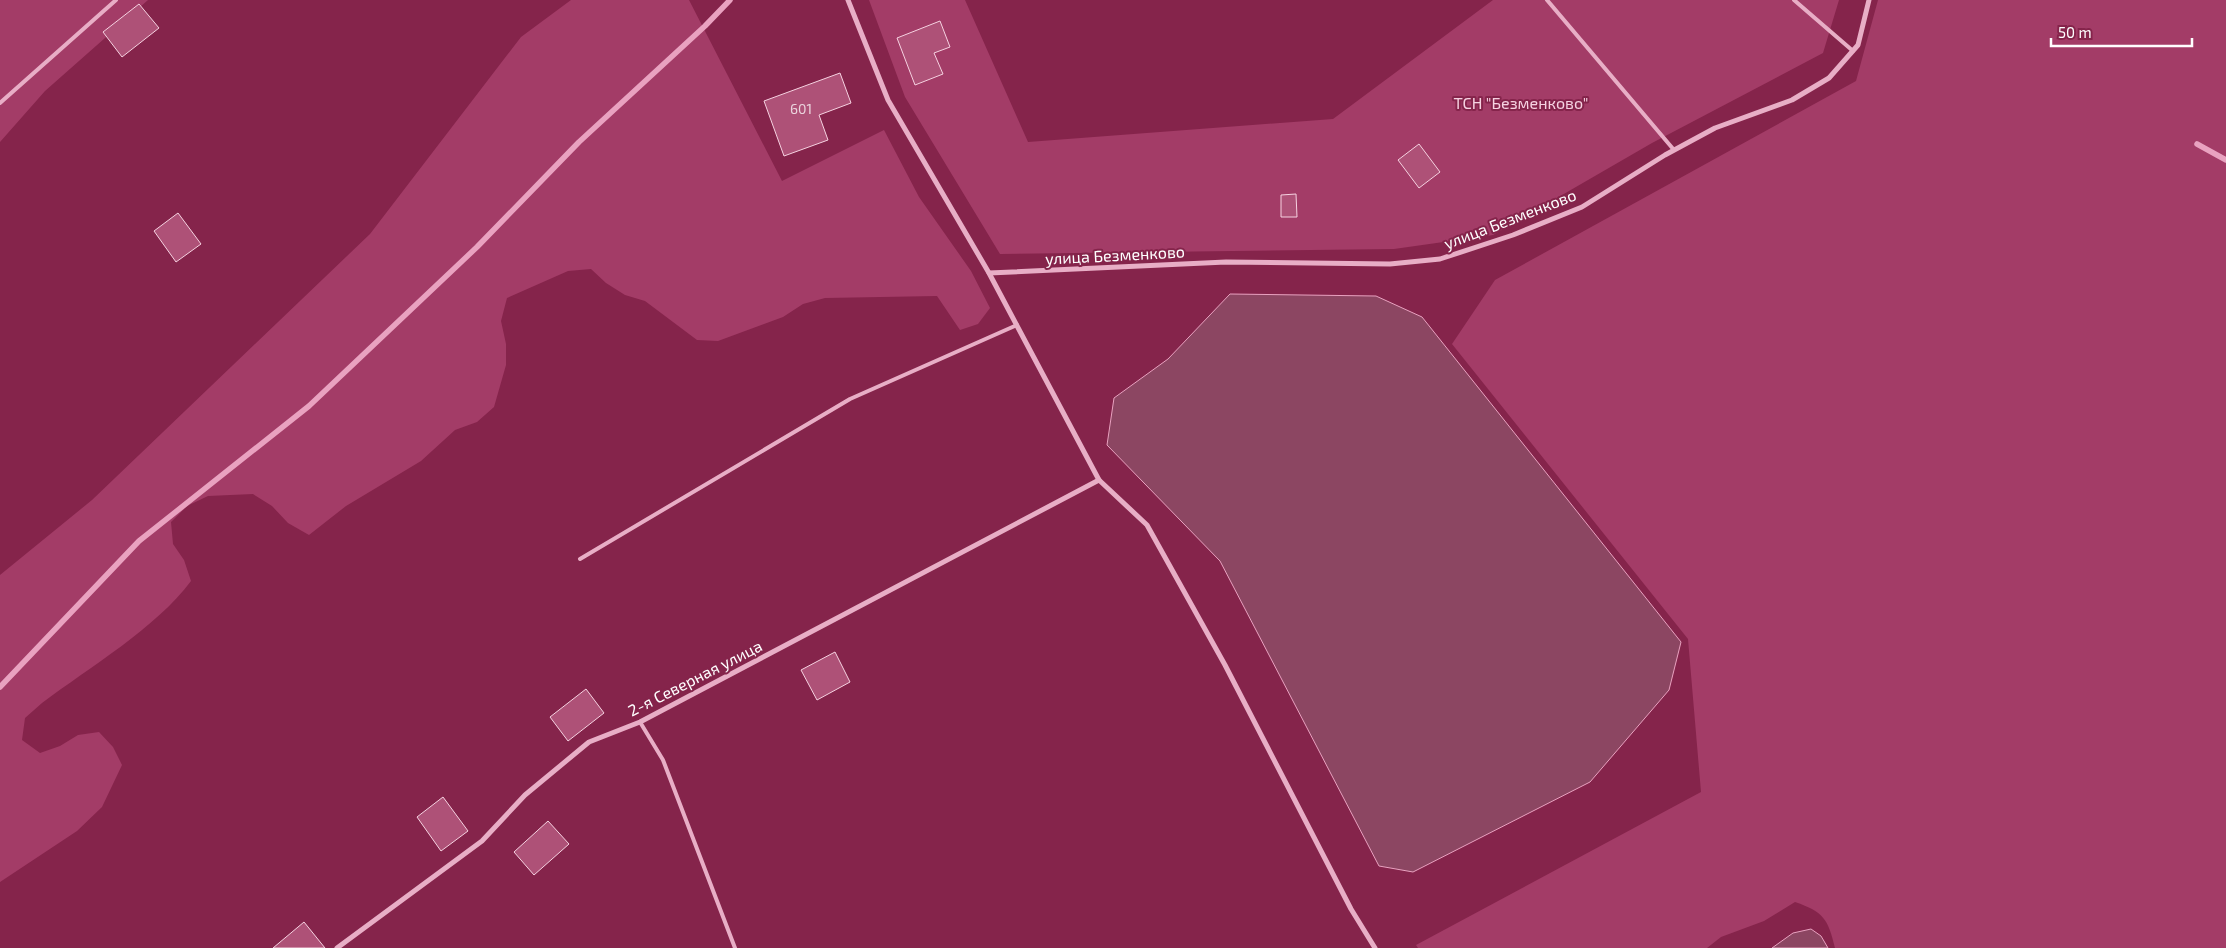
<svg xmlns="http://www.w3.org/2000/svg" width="2226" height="948" viewBox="0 0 2226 948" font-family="'Exo 2',sans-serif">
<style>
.green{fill:#a33c67}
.water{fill:#8c4662;stroke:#e9a2c0}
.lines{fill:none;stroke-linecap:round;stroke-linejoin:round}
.stream{stroke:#e9a2c0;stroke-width:5.5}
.building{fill:#ae5177;stroke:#f6d2e1}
.lane{stroke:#e8aec6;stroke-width:4}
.street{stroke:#e8aec6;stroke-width:5}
.labels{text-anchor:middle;stroke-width:4;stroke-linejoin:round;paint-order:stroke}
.number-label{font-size:14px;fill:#ebd4dd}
.park-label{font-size:16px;fill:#f6d2e1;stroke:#85244b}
.street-label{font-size:16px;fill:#fff;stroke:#85244b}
</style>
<rect width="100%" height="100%" fill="#85244b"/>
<!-- green -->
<g class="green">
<path d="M0,0h148l-103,91 -45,51z"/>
<path d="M571,0h118l93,181 102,-51 35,67 52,74 19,37 -12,16 -18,6 -23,-34 -112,2 -22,6 -20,13 -65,24 -21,-1 -52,-39 -20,-6 -19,-12 -15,-14 -23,2 -61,27 -6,23 5,23v21l-12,42 -17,15 -22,8 -34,31 -75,45 -37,29 -21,-12 -16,-17 -19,-12 -45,2 -21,10 -16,16 2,22 11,16 7,21c-35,47 -101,86 -149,122l-17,15 -3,22 18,13 20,-7 18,-11 21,-3 14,15 9,18 -20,42 -25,24 -77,51v-307l92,-75 278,-266 151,-197z"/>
<path d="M869,0h96l63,142 305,-23 160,-119h346l-16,53 -171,90 -159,92 -99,14 -394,5 -95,-157z"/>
<path d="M1878,0h348v948h-391c-7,-29 -11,-36 -40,-46l-31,19 -43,16 -14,11h-289l-2,-3 285,-153 -13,-153 -236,-295 43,-64 361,-199z"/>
</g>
<!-- water -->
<g class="water">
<path d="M1230,294l146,2 46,21 259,325 -12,48 -79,92 -177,90 -34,-6 -159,-305 -113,-116 7,-47 54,-39z"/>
<path d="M1811,929l10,7 7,12h-56l21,-15z"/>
</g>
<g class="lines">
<!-- stream -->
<g class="stream">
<path d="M2197,144l29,16"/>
<path d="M0,687l139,-146 170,-135 168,-159 102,-105 126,-116 25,-26"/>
</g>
</g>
<!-- building -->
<g class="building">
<path d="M139,4l20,24 -37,29 -19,-25z"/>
<path d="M940,21l10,26 -16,6 9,21 -28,11 -18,-47z"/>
<path d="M840,73l11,30 -32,12 9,25 -44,16 -20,-55z"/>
<path d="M1419,144l21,28 -21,16 -21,-28z"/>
<path d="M1296,194l1,23h-16v-22z"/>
<path d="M178,213l23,31 -25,18 -22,-31z"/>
<path d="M835,652l15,30 -33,18 -16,-30z"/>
<path d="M586,689l18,24 -36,28 -18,-24z"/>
<path d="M443,797l25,34 -27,20 -24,-34z"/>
<path d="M548,821l21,23 -35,31 -20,-23z"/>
<path d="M304,922l21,26h-52z"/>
</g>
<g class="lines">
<!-- lane -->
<g class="lane">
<path d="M1547,0l127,150"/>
<path d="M1794,0l59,51"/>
<path d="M0,103l116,-103"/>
<path d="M580,559l270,-160 167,-74"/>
<path d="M640,722l23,38 72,188"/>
</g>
<!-- street -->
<g class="street">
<path d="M848,0l40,100 101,173 110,207 48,45 78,140 126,244 24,39"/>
<path d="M989,273l237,-11 164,2 50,-5 73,-24 69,-28 83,-52 50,-27 77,-28 37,-22 29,-33 11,-45"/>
<path d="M337,948l145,-107 43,-46 64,-53 51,-20 459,-242"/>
</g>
</g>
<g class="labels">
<!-- number labels -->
<g class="number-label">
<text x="801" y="114">601</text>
</g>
<!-- park labels -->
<g class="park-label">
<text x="1521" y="109">ТСН "Безменково"</text>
</g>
<!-- street labels -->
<g class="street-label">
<text transform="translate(1510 219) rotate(-21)" y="6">улица Безменково</text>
<text transform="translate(1115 255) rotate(-3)" y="6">улица Безменково</text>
<text transform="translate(695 678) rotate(-27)" y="6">2-я Северная улица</text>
</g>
</g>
<!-- scale -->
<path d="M2051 38v8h141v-8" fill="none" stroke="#ffffff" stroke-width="2.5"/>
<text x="2058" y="38" font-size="15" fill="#ffffff" stroke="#85244b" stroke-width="4" paint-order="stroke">50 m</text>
</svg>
